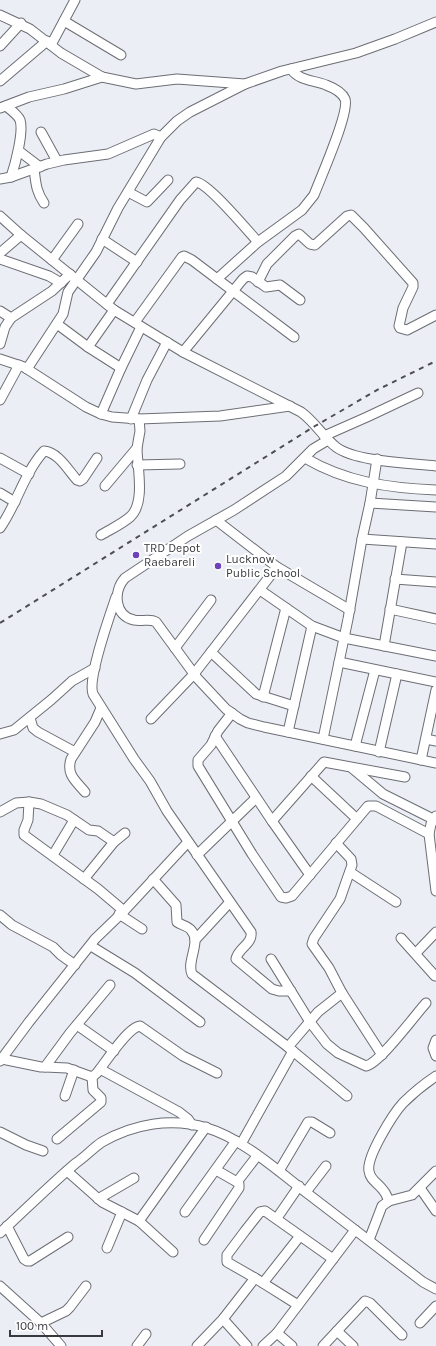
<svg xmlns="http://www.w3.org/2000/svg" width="436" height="1346" viewBox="0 0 436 1346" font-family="Karla,sans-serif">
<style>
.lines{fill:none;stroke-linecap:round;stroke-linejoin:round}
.minor-casing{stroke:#6c6e74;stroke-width:11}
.minor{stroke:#fff;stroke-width:9}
.rail{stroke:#4d4e52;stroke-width:2;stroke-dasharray:5 5;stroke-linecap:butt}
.poi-dot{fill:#6d42ba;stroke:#fff;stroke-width:1.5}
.labels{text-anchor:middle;stroke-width:4;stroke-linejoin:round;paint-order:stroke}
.poi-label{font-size:12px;fill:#38393c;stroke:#fff;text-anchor:start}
</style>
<rect width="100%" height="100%" fill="#eceef6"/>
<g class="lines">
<!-- minor casing -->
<g class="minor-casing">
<g id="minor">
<path d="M0,15l30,14 31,24 41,24"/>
<path d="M64,21l57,34"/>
<path d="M51,45l24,-45"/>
<path d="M0,46l21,-23"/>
<path d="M0,81l47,-40"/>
<path d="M6,106c5,4 12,9 14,14 4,12 -5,45 -9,57"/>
<path d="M0,108l29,-11 35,-8 38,-12 34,7 41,-5 68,5"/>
<path d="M41,132l16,29"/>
<path d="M19,151l21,16"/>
<path d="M34,169c2,15 2,22 10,34"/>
<path d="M0,179l11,-2 36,-13 17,-4 44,-6 46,-20 7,3"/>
<path d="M128,192l19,10 21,-22"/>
<path d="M0,216l21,19 93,75 69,42 118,60c14,10 22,25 35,35 20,15 74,16 100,19"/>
<path d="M102,239l35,23"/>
<path d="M0,253l21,-18"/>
<path d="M0,259l49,17 12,7"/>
<path d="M52,260l26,-36"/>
<path d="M217,279l41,-37 44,-32 12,-15c6,-16 36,-83 31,-96 -3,-7 -11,-11 -19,-14 -12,-5 -27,-4 -35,-16"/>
<path d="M258,282l9,-18 28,-28 4,-2 11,10 5,1 32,-29 4,-1 13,13 49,55v4l-10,21 -4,18 1,2 7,2 29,-15"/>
<path d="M107,304l73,-104 16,-18c12,1 52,49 62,60"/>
<path d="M0,311l11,7"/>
<path d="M135,322l47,-65 2,-1 8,4 102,77"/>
<path d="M57,324l31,23 33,21"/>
<path d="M0,344l5,-17 6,-9 41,-27 18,-17"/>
<path d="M88,347l26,-37"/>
<path d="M183,352l60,-73 4,-3 5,1 14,10 14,-2 20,15"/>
<path d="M0,359l24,8 62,40 15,7 11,3 27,2 81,-3 70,-10"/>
<path d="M27,369l36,-55 5,-22 28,-40 22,-44 43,-71 16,-16 13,-9 55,-28 37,-13 74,-18 39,-14 41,-17"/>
<path d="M0,400l19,-35"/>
<path d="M101,414l20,-46 20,-41"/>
<path d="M131,419l16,-39 20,-38"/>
<path d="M324,436l43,-19 51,-24"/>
<path d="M328,440l-15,9 -27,27 -52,34 -46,26 -63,42c-12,13 -11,38 9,42 8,2 15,-2 22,2l41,56 29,31 14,10 8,4 16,4 172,36"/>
<path d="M0,458l29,16"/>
<path d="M305,458c41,24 83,30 131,32"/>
<path d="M137,465l43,-1"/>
<path d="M105,486l32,-38 3,-17 -1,-12"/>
<path d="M0,493l15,9"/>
<path d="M370,503l66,4"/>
<path d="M216,520l61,47 73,43"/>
<path d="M0,528c17,-24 24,-55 44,-77 14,1 24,19 33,29l3,1 3,-2 14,-21"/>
<path d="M101,535c10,-6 21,-11 29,-18 16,-14 7,-51 7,-69"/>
<path d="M362,539l74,5"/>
<path d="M395,579l41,3"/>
<path d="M260,590l52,36 32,12 92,18"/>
<path d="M116,597c-6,18 -29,82 -23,97l41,65 16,22 17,30 84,121c2,12 -13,16 -15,27l36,30 7,2h12"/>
<path d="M390,609l46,10"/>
<path d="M384,646l18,-104"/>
<path d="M175,648l36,-48"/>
<path d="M211,652l45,42 38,12"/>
<path d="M339,662l97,20"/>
<path d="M263,697l23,-89"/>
<path d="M232,713l-14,18 -7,14 -13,15v6l54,88 29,43 5,1 6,-2 76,-90h8l53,28"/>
<path d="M30,718l3,10 5,4 37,20"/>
<path d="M151,719l43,-45 83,-107"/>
<path d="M288,732l24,-106"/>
<path d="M0,734l14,-4 37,-30 21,-19 23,-13"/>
<path d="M215,736l57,85 38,54"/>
<path d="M323,739l25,-120 14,-80 8,-36 7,-44"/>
<path d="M426,739l10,2"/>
<path d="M355,746l20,-76"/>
<path d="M379,752l18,-78"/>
<path d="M421,760l15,-70"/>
<path d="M352,768l31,26 50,25"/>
<path d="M311,776l46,43"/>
<path d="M85,792c-9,-11 -19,-17 -14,-33l24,-37 6,-14"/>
<path d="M0,812l16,-9 13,-1 12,2 26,11 22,15 9,1 16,11"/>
<path d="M436,816l-5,8 -2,10 7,57"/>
<path d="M272,821l52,-59 81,15"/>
<path d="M336,843l15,16 1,6 -12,34 -26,39 -2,6 17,24 13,25 40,62"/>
<path d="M53,855l21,-35"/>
<path d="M197,855l59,-57"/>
<path d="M350,872l46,30"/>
<path d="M84,879l30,-37 11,-9"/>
<path d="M153,879l23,26 1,17c4,3 11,4 14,8 11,12 -5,31 1,44l96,73 59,49"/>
<path d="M124,911l64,-69"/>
<path d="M119,914l23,15"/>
<path d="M0,915l12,10 41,22 8,8 14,10"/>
<path d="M401,938l34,38"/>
<path d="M195,940l35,-38"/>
<path d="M91,946l44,27 65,49"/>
<path d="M416,953l20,-21"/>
<path d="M271,959l39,63 17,22 11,9 28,13c14,-3 49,-51 60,-63"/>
<path d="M77,1025l37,26"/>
<path d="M436,1040l-3,8 3,8"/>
<path d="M288,1047l30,-35 24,-19"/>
<path d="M2,1059l39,8h4l25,-34 40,-48"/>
<path d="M0,1061l29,-39 66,-83 29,-28 -26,-22 -74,-54v-5l4,-10 1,-18"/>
<path d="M45,1067l22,1 25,9 5,-4c8,-10 31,-46 43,-47l43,30 34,17"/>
<path d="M100,1069l79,43 9,7 4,6"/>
<path d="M65,1096l9,-26"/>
<path d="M0,1132l26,13 17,6"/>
<path d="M57,1139l44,-37v-4l-8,-8 -1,-13"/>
<path d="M241,1144l52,-93"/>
<path d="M67,1171l35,31 37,19 34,31"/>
<path d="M279,1171l29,-49h4l18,11"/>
<path d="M237,1182l20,-26"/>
<path d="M420,1188l16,23"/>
<path d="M306,1192l20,-26"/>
<path d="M98,1199l36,-21"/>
<path d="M389,1201c-2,-4 -3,-8 -6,-11 -5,-7 -13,-10 -14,-19 -3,-14 24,-57 34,-68 10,-10 21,-19 33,-27"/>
<path d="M185,1212l51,-71"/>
<path d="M277,1218l22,-32"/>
<path d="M139,1221l67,-94"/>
<path d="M7,1226l17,33 3,2h3l38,-24"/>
<path d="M0,1233c25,-23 50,-48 76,-70 9,-6 17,-15 26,-21 32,-18 69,-25 105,-14 32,9 69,41 96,62 40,31 80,61 120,92l13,7"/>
<path d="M204,1240l35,-52v-4l-2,-2 -21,-12"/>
<path d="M369,1240l13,-34 7,-5 23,-6 24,-24"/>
<path d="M107,1248l15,-36"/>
<path d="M263,1283l37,-47"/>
<path d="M0,1286l41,37 20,23"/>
<path d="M298,1305l-43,-27 -28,-16v-7l18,-24 15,-19 5,-1 68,48"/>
<path d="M223,1319l24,27"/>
<path d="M41,1323l25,-12 4,-4 16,-21"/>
<path d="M420,1323l16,-17"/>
<path d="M337,1331l16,15"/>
<path d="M277,1333l15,13"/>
<path d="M137,1346l9,-12"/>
<path d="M197,1346l26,-27 32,-41"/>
<path d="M263,1346l14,-13 78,-103"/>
<path d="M323,1346l42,-45 5,2 32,32"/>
</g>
</g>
<!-- minor -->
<use href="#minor" class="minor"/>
<!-- rail -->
<path class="rail" d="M0,623l315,-197 64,-37 57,-28"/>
</g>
<!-- markers -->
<g class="poi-dot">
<circle cx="136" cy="555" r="4"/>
<circle cx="218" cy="566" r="4"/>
</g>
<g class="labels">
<!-- poi labels -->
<g class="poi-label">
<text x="144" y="552">TRD Depot<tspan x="144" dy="14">Raebareli</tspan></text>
<text x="226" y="563">Lucknow<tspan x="226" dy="14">Public School</tspan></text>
</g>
</g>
<!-- scale -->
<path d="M10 1330v6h92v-6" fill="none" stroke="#38393c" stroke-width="2"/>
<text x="16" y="1330" font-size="12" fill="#38393c" stroke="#ffffff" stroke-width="3" paint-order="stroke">100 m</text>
</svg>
